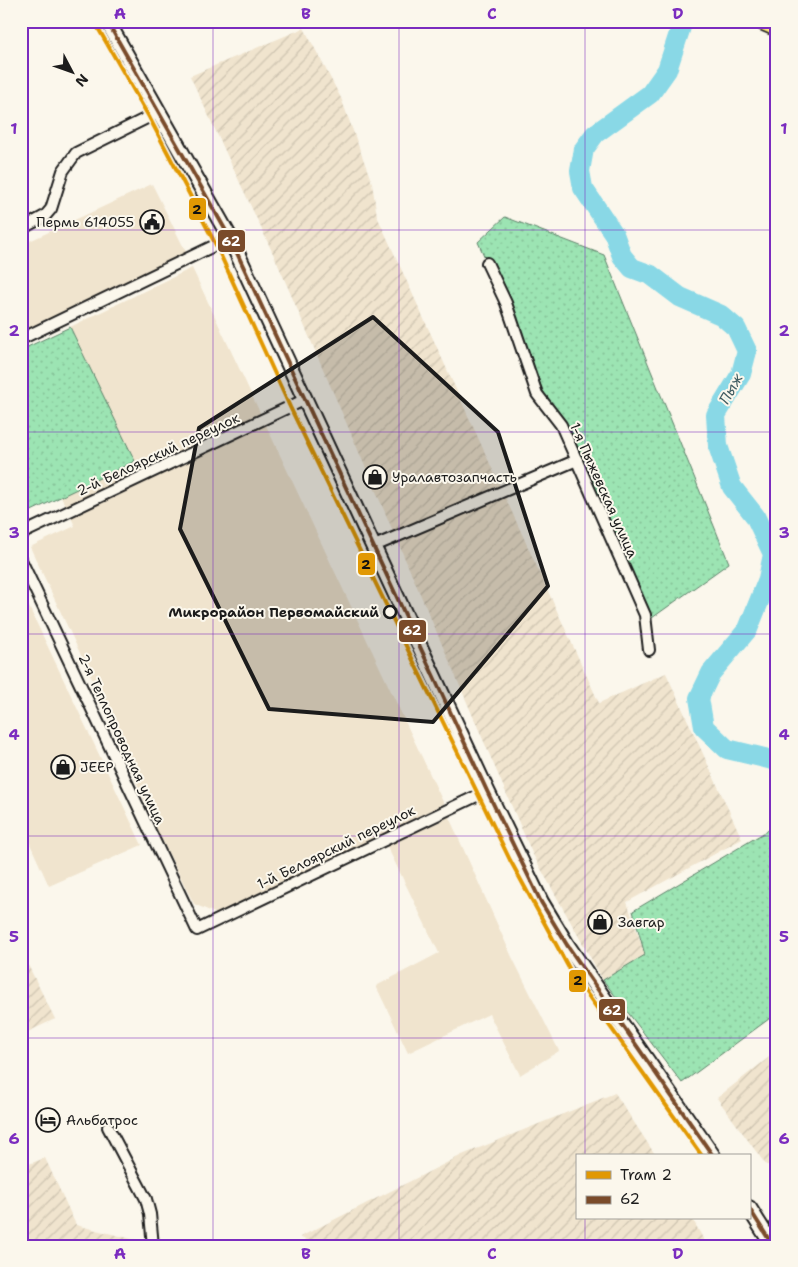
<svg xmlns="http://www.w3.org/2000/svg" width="798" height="1267" viewBox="0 0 798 1267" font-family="'Shantell Sans',sans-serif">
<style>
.built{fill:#f0e4ce}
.industrial{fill:url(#industrial-furrows)}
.grass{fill:url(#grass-dots);stroke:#5c8068}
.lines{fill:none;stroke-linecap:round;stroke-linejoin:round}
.river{stroke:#89d8e6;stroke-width:20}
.street-casing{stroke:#1c1c1c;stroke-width:14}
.secondary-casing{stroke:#1c1c1c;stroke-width:18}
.highway-casing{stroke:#1c1c1c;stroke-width:21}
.street{stroke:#fbf7ec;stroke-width:10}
.secondary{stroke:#fbf7ec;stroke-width:14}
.highway{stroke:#fbe180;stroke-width:18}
.bus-1-casing{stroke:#fbf7ec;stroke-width:8}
.bus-1{stroke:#7a4b2a;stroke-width:4}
.tram-1-casing{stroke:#fbf7ec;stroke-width:8}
.tram-1{stroke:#e19803;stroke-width:4}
.marked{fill:#1c1c1c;fill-opacity:0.2;stroke:#1c1c1c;stroke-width:4;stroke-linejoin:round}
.grid{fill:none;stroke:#7b2cbf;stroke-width:1;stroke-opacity:0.55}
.stop-dot{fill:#fbf7ec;stroke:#1c1c1c;stroke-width:2.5}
.labels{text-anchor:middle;stroke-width:4;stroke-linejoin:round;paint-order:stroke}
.poi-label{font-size:14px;fill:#1c1c1c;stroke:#fbf7ec;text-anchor:start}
.street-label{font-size:14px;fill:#1c1c1c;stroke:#fbf7ec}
.stop-label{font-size:14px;font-weight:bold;fill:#1c1c1c;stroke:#fbf7ec;text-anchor:end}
.water-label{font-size:15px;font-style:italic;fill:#425e63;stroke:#fbf7ec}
.line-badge{stroke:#fbf7ec;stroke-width:2}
.badge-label{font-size:14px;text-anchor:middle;font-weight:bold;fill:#fff}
.pale-badge-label{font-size:14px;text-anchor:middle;font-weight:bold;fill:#111}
.neatline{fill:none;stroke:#7b2cbf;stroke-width:2}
.grid-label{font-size:16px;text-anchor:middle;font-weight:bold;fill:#7b2cbf}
</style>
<defs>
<pattern id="industrial-furrows" width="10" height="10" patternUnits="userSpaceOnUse" patternTransform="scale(1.25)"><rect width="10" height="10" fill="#f0e4ce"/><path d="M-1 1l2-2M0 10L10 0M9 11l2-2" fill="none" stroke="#cdc3b0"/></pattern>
<pattern id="grass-dots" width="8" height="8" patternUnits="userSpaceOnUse" patternTransform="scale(1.25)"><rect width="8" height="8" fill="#9ce4b3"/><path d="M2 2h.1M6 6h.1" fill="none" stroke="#86c399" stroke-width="1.8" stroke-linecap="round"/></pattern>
</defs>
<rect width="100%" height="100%" fill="#fbf7ec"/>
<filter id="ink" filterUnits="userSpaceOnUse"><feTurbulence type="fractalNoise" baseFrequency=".02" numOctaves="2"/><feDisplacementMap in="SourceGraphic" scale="10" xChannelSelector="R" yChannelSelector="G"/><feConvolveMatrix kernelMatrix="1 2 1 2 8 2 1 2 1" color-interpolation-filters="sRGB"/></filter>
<g filter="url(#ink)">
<!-- built -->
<g class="built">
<path d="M152,184l35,70 -166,80v-89z"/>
<path d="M192,268l252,536 -227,110 -23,-10 -36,-72 -63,-147 -65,-138 45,-21 -14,-29 73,-36 -64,-134z"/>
<path d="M21,590l121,255 -93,41 -28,-62z"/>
<path d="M449,817l63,140 47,94 -39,24 -31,-61 -81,39 -32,-67 63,-33 -52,-107z"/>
</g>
<!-- industrial -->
<g class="industrial">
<path d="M304,28l37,70 31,85 5,33 222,487 67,-30 76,166 -115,63 18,53 -42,25 -71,-127 -256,-593 -86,-184z"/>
<path d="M21,951l34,68 -34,16z"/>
<path d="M777,1051v114h-11l-49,-67z"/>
<path d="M615,1093l41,63h-79v62h115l15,28h-391l-16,-9 162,-82z"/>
<path d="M21,1152l8,12 16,-6 31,67 72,18 -1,3h-126z"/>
</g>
<!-- grass -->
<g class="grass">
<path d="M505,217l99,38 125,308 -84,60 -167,-381z"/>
<path d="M70,327l65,134 -114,55v-166z"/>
<path d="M777,825v188l-95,70 -79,-103 42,-25 -12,-44z"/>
</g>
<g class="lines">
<!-- river -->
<path class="river" d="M683,21l-16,49 -17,24 -55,40 -11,15 -4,22 3,17 31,46 8,22 10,12 19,7 29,22 41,18 15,13 11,23 -6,23 -25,41 2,31 14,41 23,29 18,38 -5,25 -20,50 -37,44 -12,25 5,29 23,22 50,12"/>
<!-- street casing -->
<g class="street-casing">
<g id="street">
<path d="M21,229l24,-13 6,-7 12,-38 13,-18 83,-41"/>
<path d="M487,263l19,40 31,91 24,31 84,190 4,35"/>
<path d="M21,339l209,-101"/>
<path d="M21,534l285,-135"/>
<path d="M372,547l205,-87"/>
<path d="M21,560l176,370 290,-139"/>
<path d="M108,1127l38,72 4,15 3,32"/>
</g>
</g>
<!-- secondary casing -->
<g class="secondary-casing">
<g id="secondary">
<path d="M107,21l123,217 257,553 54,111 26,43 146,211"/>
<path d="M749,1208l24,38"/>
</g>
</g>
<!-- highway casing -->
<g class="highway-casing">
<path id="highway" d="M763,21l14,6"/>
</g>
<!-- street -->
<use href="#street" class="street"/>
<!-- secondary -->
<use href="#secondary" class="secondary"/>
<!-- highway -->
<use href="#highway" class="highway"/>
<!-- bus-1 casing -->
<g class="bus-1-casing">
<g id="bus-1">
<path d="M107,21l123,217 257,553 54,111 26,43 146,211"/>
<path d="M749,1208l24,38"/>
</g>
</g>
<!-- bus-1 -->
<use href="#bus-1" class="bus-1"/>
<!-- tram-1 casing -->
<g class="tram-1-casing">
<path id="tram-1" d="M94,21l55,96 67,128 74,162 220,453 60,110 132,186"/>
</g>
<!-- tram-1 -->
<use href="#tram-1" class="tram-1"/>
</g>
</g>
<!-- marked area -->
<path class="marked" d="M373,317l125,115 50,154 -115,136 -164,-13 -89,-180 19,-101z"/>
<!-- grid -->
<path class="grid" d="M213,21v1225M399,21v1225M585,21v1135M21,230h756M21,432h756M21,634h756M21,836h756M21,1038h756M585,1218v28"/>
<!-- icons -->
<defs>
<g id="civic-ring" transform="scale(1.25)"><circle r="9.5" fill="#fbf7ec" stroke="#1c1c1c" stroke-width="1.5"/><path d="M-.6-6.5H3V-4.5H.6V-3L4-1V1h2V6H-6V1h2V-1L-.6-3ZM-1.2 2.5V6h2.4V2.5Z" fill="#1c1c1c"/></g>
<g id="shop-ring" transform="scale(1.25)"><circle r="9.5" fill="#fbf7ec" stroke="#1c1c1c" stroke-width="1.5"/><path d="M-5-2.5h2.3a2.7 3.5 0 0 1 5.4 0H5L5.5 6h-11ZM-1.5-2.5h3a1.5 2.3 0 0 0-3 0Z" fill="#1c1c1c"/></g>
<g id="hotel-ring" transform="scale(1.25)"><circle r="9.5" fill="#fbf7ec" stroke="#1c1c1c" stroke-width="1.5"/><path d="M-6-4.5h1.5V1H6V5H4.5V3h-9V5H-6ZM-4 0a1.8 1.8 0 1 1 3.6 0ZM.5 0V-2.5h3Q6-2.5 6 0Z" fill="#1c1c1c"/></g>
</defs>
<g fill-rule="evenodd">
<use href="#civic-ring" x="152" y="222"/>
<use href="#shop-ring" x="375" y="477"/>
<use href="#shop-ring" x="63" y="767"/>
<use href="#shop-ring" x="600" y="922"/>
<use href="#hotel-ring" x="48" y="1120"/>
</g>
<!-- markers -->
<circle class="stop-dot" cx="390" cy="612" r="6"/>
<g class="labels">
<!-- poi labels -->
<g class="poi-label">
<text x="134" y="227" text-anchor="end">Пермь 614055</text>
<text x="392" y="482">Уралавтозапчасть</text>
<text x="80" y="772">JEEP</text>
<text x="618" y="927">Завгар</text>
<text x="66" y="1125">Альбатрос</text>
</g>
<!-- street labels -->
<g class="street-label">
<text transform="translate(158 454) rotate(-25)" y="5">2-й Белоярский переулок</text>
<text transform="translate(604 490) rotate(66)" y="5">1-я Пыжевская улица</text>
<text transform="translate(122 739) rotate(65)" y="5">2-я Теплопроводная улица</text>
<text transform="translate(336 847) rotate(-26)" y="5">1-й Белоярский переулок</text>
</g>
<!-- stop labels -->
<g class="stop-label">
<text x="379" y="617">Микрорайон Первомайский</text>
</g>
<!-- water labels -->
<g class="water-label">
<text transform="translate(731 389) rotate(-61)" y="5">Пыж</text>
</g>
</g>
<g class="line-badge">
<rect x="188" y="197" width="19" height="24" rx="5" fill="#e19803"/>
<rect x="217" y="229" width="29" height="24" rx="5" fill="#7a4b2a"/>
<rect x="357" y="552" width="19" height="24" rx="5" fill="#e19803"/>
<rect x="398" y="619" width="29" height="24" rx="5" fill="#7a4b2a"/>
<rect x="568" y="969" width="19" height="24" rx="5" fill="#e19803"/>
<rect x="598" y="998" width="28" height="24" rx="5" fill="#7a4b2a"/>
</g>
<g class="badge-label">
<text x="231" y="246">62</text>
<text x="412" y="635">62</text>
<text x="612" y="1015">62</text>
</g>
<g class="pale-badge-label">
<text x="197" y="214">2</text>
<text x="366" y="569">2</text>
<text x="578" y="985">2</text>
</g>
<!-- margin -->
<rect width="798" height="1267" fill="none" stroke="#fbf7ec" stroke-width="55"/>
<!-- legend -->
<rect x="576" y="1154" width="175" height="65" fill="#fbf7ec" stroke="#a29f99"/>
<rect x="586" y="1171" width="25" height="8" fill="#e19803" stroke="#a29f99"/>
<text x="620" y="1180" font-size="15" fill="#1c1c1c">Tram 2</text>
<rect x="586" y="1196" width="25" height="8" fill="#7a4b2a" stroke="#a29f99"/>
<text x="620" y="1204" font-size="15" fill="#1c1c1c">62</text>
<!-- north arrow -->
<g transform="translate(72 72) rotate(131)" stroke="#fbf7ec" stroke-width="4" paint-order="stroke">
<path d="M0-4L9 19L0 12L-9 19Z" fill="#1c1c1c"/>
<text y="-8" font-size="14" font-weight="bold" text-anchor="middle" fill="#1c1c1c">N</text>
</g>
<rect x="28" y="28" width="742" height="1212" class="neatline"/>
<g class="grid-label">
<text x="120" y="19">A</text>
<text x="306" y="19">B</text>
<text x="492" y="19">C</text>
<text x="678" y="19">D</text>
<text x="14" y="134">1</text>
<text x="784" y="134">1</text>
<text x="14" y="336">2</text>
<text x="784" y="336">2</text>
<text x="14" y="538">3</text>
<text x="784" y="538">3</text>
<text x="14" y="740">4</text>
<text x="784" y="740">4</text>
<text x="14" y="942">5</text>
<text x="784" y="942">5</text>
<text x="14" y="1144">6</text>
<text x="784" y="1144">6</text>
<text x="120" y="1259">A</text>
<text x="306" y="1259">B</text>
<text x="492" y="1259">C</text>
<text x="678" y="1259">D</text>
</g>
</svg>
